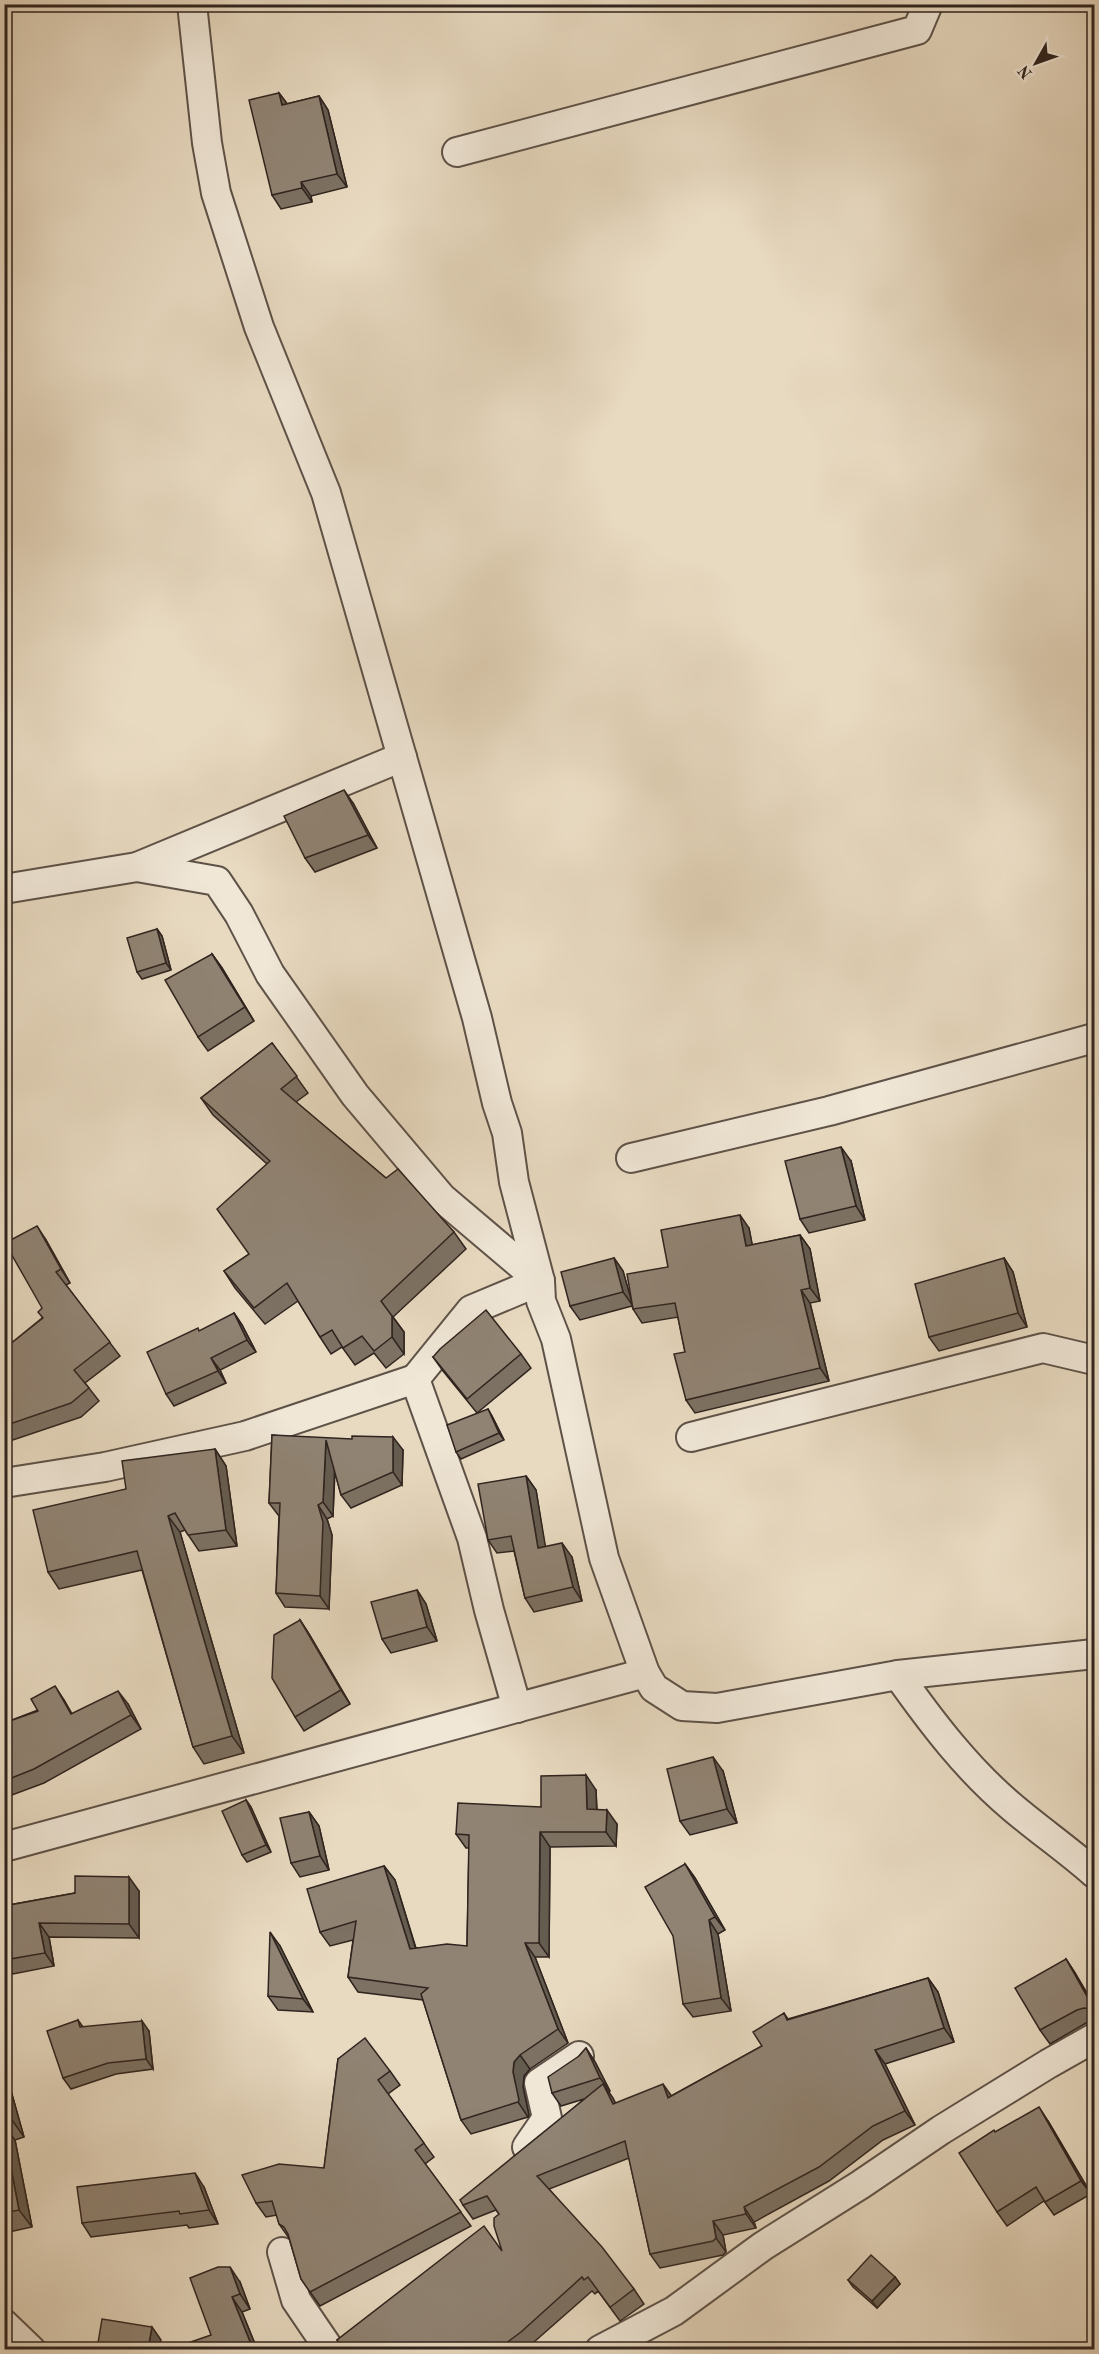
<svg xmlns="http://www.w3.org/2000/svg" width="1099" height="2354" viewBox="0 0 1099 2354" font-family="'Old Standard TT',serif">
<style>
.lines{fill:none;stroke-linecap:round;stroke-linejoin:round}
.street-casing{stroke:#5e5248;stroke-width:32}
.street{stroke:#f0e7d7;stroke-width:28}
.wall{fill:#7c7163;stroke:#30241f;stroke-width:1.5}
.shaded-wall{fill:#655c50;stroke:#30241f;stroke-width:1.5}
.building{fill:#908373;stroke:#30241f;stroke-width:1.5}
</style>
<rect width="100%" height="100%" fill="#e8dac1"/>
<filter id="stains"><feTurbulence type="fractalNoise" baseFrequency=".00333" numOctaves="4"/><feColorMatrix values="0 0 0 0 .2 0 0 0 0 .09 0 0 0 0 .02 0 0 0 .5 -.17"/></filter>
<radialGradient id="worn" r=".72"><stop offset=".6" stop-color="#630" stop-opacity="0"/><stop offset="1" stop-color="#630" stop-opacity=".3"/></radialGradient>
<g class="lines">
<!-- street casing -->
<g class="street-casing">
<g id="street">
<path d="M457,152l460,-122 11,-26"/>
<path d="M137,867l80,14 22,33 31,60 85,121 87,103 98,83 -69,29 -56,69 57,159 17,72 28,98"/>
<path d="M4,889l133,-22 265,-110"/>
<path d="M631,1158l198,-47 265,-73"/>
<path d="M691,1437l352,-89 51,12"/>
<path d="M4,1483l101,-16 140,-31 170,-57"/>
<path d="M645,1673l9,15 28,18 35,2 181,-33 196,-21"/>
<path d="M898,1675c34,48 69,94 114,132 27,23 56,43 82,66"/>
<path d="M4,1847l641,-174 -41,-115 -48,-219 -15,-38 -1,-20 -26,-99 -7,-49 -10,-30 -20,-85 -151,-525 -67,-166 -43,-134 -9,-50 -15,-139"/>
<path d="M527,2147l20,-29 -8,-35 40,-27"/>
<path d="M282,2252l14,48 34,50"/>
<path d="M4,2324l27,26"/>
<path d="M600,2350l74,-39 89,-65 97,-61 81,-55 107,-66 46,-26"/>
</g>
</g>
<!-- street -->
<use href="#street" class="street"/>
</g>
<!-- wall -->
<g class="wall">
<path d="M279,93l8,11 32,-8 9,14 19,77 -36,9 1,6 -31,7 -9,-14z"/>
<path d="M353,803l24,45 -62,24 -10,-14z"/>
<path d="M157,929l5,7 9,34 -29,9 -5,-7z"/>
<path d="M212,954l10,14 32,53 -46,30 -10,-14z"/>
<path d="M272,1043l36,50 -12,9 90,76 68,54 12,17 -73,68 11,15v22l-18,14 -12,-15 -19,12 -13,-18 -11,7 -11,-17 -22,-36 -33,23 -30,-36 -11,-17 25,-17 18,-90 -54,-49 -12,-17z"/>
<path d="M851,1161l14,59 -56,13 -9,-14z"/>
<path d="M749,1228l3,17 48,-10 10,14 10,52 -10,2 19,78 -134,32 -9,-13 -1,-48 -7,-35 -36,6 -9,-14 -1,-3 -52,14 -10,-14 44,-48 9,13 8,29 37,-33z"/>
<path d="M46,1240l24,43 -4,2 54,71 -35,27 14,18 -18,16 -77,26v-94l38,-31z"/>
<path d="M1004,1258l9,14 14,55 -88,24 -10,-14z"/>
<path d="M234,1313l8,12 14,27 -36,18 6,13 -52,23 -8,-12z"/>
<path d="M521,1354l10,14 -54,45 -34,-42 -10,-14z"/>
<path d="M488,1409l4,7 12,24 -43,19 -5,-7z"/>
<path d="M272,1435l131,15 -1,35 -51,23 -10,-13 -6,-23 -2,44 -6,3 5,16 -3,74 -44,-2 -9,-14 3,-77 -10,-13z"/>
<path d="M215,1449l11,17 11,80 -38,5 -14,-21 -5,2 64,221 -40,11 -11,-17 -51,-177 -83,19 -11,-17 78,-83z"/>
<path d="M526,1476l10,14 9,57 27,10 10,44 -48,11 -9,-14 -11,-47 -17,2 -9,-13z"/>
<path d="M417,1590l9,14 11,37 -46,12 -9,-14z"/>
<path d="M300,1620l9,14 41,70 -46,27 -9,-14z"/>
<path d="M64,1700l8,14 56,-10 13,25 -97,54 -40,15v-75z"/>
<path d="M723,1771l14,52 -47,12 -10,-14z"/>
<path d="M596,1790l1,19 20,15 -1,22 -66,1 -1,110h-14l33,86 -38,26 -6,7 -1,11 6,28 -1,2 -57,17 -10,-14 -38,-120 -65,-8 -10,-15 5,-37 -23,6 -10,-14 64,-66 11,14 21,68 51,-2 2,-98h-3l-10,-14z"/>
<path d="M246,1800l5,7 20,45 -24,10 -5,-7z"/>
<path d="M309,1812l10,14 10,44 -29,7 -9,-14z"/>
<path d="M685,1864l10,14 30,52 -7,4 13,77 -38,6 -10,-13z"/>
<path d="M139,1891v47l-90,-1 5,29 -41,8 -9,-12v-56l71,-13z"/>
<path d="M280,1946l33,66 -35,-2 -10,-14z"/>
<path d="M1066,1959l9,14 20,34v15l-9,1 -36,21 -10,-14z"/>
<path d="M928,1978l10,14 16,50 -69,22 30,61 -32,15 -54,41 -75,41 2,6 -33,7 3,17 -3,3 -63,13 -10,-14 -21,-96 -80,31 85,100 10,15 -21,15 -3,2 -22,-30 -3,3 -3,-3 -66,58h-183l-6,-9 165,-89 -3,-37 -3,-4 -23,9 -10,-14 121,-106 -23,7 -9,-13 27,-37 7,-8 9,14 15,29 -1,1 6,11 56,-7 91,-50 22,-33 4,6z"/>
<path d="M78,2020l5,7 66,4 4,38 -37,5 -45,15 -8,-11z"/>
<path d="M338,2059l52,12 10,14 -12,9 46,63 -9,7 46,62 -151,80 -19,-27 -12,-41 -10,-14 -2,-9 -11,2 -10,-14 68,-35z"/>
<path d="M4,2066l20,71 -9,3 17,87 -28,6z"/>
<path d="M1048,2121l43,73 -37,21 -10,-14 -37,25 -10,-14 -2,-80z"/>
<path d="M204,2187l14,37 -29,4 -2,-3 -96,12 -9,-14z"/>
<path d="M895,2277l5,7 -23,24 -24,-21 -5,-7z"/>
<path d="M240,2282l10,27 -8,3 15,37h-66l20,-14z"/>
</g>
<!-- shaded-wall -->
<g class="shaded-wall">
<path d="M279,93l10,13 -7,-1z"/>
<path d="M319,96l9,14 19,77 -10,-13z"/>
<path d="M301,182l10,14 1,6 -10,-14z"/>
<path d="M344,790l9,13 24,45 -9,-13z"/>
<path d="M157,929l5,7 9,34 -5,-7z"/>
<path d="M212,954l10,14 32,53 -9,-14z"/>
<path d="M841,1147l10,14 14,59 -9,-14z"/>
<path d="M740,1215l9,13 6,31 -9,-13z"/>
<path d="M37,1226l9,14 24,43 -9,-14z"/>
<path d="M800,1235l10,14 10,52 -10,-13z"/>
<path d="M614,1258l9,13 10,35 -10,-14z"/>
<path d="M1004,1258l9,14 14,55 -9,-14z"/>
<path d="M801,1290l9,13 19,78 -9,-13z"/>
<path d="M234,1313l8,12 14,27 -9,-12z"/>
<path d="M392,1316l12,16v22l-12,-17z"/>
<path d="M211,1358l9,12 6,13 -8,-12z"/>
<path d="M488,1409l4,7 12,24 -5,-7z"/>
<path d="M393,1437l10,13 -1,35 -9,-13z"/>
<path d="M326,1440l9,14 -2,62 -10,-14z"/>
<path d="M215,1449l11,17 11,80 -11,-16z"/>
<path d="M526,1476l10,14 12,72 -10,-14z"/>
<path d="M318,1505l9,14 5,16 -3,74 -9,-13z"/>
<path d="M168,1516l12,16 64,221 -12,-17z"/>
<path d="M562,1543l10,14 10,44 -9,-14z"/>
<path d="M417,1590l9,14 11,37 -10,-14z"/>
<path d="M300,1620l9,14 41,70 -9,-14z"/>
<path d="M55,1686l9,14 16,28 -9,-14z"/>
<path d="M118,1691l10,13 13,25 -10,-14z"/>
<path d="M713,1757l10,14 14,52 -10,-14z"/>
<path d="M586,1775l10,15 1,33 -10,-14z"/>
<path d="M246,1800l5,7 20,45 -5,-7z"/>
<path d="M607,1810l10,14 -1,22 -10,-14z"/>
<path d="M309,1812l10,14 10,44 -9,-14z"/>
<path d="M540,1832l10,15 -1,110 -10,-14z"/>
<path d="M685,1864l10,14 30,52 -10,-13z"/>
<path d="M384,1866l11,14 25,83 -10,-14z"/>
<path d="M129,1877l10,14v47l-10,-14z"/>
<path d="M709,1920l9,14 13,77 -10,-13z"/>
<path d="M39,1923l10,14 5,29 -9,-13z"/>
<path d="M270,1932l10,14 33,66 -10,-13z"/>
<path d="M525,1943l10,14 33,86 -10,-14z"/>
<path d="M1066,1959l9,14 20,34v3z"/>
<path d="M928,1978l10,14 16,50 -10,-14z"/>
<path d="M142,2021l7,10 4,38 -7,-10z"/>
<path d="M586,2048l9,14 15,29 -10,-13z"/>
<path d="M875,2050l10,14 30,61 -10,-14z"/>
<path d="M520,2055l10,14 -6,7 -1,11 6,28 -1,2 -10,-15 -5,-30 1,-10z"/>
<path d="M4,2066l20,71 -12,-17 -8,-26z"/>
<path d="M603,2084l10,14 10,20 -10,-14z"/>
<path d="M663,2084l10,14h-5z"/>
<path d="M1039,2107l9,14 43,73 -10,-13z"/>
<path d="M4,2125l11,15 17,87 -13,-17 -15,-78z"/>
<path d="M195,2173l9,14 14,37 -9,-14z"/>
<path d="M744,2207l10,15 2,6 -10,-14z"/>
<path d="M713,2221l10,14 3,17 -10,-14z"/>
<path d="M230,2267l10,15 10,27 -10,-15z"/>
<path d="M895,2277l5,7 -23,24 -5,-7z"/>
<path d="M232,2297l10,15 15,37h-4z"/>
<path d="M152,2327l9,13 -1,9h-12z"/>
</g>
<!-- building -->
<g class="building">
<path d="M279,93l3,12 37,-9 18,78 -36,8 1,6 -30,7 -23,-95z"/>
<path d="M344,790l24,45 -63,23 -21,-42z"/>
<path d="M157,929l9,34 -29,9 -10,-34z"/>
<path d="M212,954l33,53 -47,30 -33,-57z"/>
<path d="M272,1043l25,33 -16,13 105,89 12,-9 56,63 -73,69 11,15v21l-18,14 -12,-15 -19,12 -11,-18 -12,7 -33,-54 -33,25 -30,-37 25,-17 -32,-45 53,-48 -69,-63z"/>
<path d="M841,1147l15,59 -56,13 -15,-58z"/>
<path d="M740,1215l6,31 54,-11 10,53 -9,2 19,78 -134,32 -12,-46 11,-2 -10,-49 -42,6 -6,-35 41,-7 -7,-37z"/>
<path d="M37,1226l24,43 -5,3 54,70 -36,28 15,18 -18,15 -67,23v-77l39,-31 -5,-6 4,-4 -37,-65z"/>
<path d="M614,1258l9,34 -53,14 -9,-34z"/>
<path d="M1004,1258l14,55 -89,24 -14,-53z"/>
<path d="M486,1310l35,44 -54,45 -34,-42 7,-8z"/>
<path d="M234,1313l13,27 -36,18 7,13 -52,23 -19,-42 51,-24 1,3z"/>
<path d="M488,1409l11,24 -43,19 -9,-27z"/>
<path d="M272,1435l80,4v-3l41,1v35l-52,23 -15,-55 -3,62 -5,3 5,17 -3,74 -44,-3 4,-90h-11z"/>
<path d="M215,1449l11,81 -38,5 -13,-22 -7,3 64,220 -39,11 -56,-196 -89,21 -15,-62 93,-21 -4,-28z"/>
<path d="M526,1476l12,72 24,-5 11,44 -48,11 -14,-62 -23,4 -10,-56z"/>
<path d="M417,1590l10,37 -45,12 -11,-37z"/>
<path d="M300,1620l41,70 -46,27 -23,-39 2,-43z"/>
<path d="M55,1686l16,28 47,-23 13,24 -97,54 -30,12v-58l34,-12 -7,-12z"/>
<path d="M713,1757l14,52 -47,12 -13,-52z"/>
<path d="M586,1775l1,34 20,1 -1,22h-66l-1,111h-14l33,86 -38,26 -6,7 -1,10 6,28 -1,2 -57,18 -40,-126 7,-6 -80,-11 8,-56 -36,11 -13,-43 77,-23 26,83 37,-5 20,2 2,-111 -13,-1 2,-31 83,4v-31z"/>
<path d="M246,1800l20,45 -24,10 -20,-44z"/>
<path d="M309,1812l11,44 -29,7 -11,-45z"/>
<path d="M685,1864l30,53 -6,3 12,78 -38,6 -10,-68 -28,-49z"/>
<path d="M75,1876l54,1v47l-90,-1 6,30 -41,7v-54l71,-13z"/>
<path d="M270,1932l33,67 -35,-3z"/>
<path d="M1066,1959l28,50 -10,-1 -7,2 -37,20 -25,-42z"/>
<path d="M928,1978l16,50 -69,22 30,61 -32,15 -54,41 -75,40 2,7 -33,7 3,17 -3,3 -63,13 -25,-113 -88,35 65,71 32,42 -21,16 -3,2 -22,-30 -4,3 -2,-3 -61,55 -23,17h-33l-6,-7 -9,7h-106l-7,-9 147,-114 18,25 -8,-25v-8l5,-4 -12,-18 -24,9 -3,-5 143,-116 10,20 50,-20 5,14 94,-52 -9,-14 31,-19 3,7z"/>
<path d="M78,2020l2,7 62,-6 4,38 -38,4 -45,15 -16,-47z"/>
<path d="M365,2038l25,33 -12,9 46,63 -9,7 46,62 -151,80 -9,-13 -13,-45 -4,-7 -5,-3 -7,-23 -16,2 -14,-28 37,-11 45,4 14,-109z"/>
<path d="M586,2048l14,30 -48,15 -4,-16 31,-21z"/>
<path d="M4,2094l8,26 -8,2z"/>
<path d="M1039,2107l42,74 -36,21 -9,-15 -39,25 -38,-59 35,-23 1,2z"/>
<path d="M4,2132l15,78 -15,3z"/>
<path d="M195,2173l14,37 -29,4 -1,-3 -97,12 -5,-36z"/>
<path d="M871,2255l24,22 -23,24 -24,-21z"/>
<path d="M218,2267h12l10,27 -8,3 21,52h-62l-3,-6 23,-8 -21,-57z"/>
<path d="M102,2319l50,8 -4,22h-51z"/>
</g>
<!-- margin -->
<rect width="1099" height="2354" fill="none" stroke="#e8dac1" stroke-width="24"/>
<rect x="6" y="6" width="1087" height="2342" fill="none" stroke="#30241f" stroke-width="3"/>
<rect x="12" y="12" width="1075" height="2330" fill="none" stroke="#30241f" stroke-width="1.5"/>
<!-- north arrow -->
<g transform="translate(1036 63) rotate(230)" stroke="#f0e7d7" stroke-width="4.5" paint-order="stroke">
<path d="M0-4.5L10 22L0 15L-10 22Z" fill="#30241f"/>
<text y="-9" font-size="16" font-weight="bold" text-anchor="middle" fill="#30241f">N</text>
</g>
<rect width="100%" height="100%" filter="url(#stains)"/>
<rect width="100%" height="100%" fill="url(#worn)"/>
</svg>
